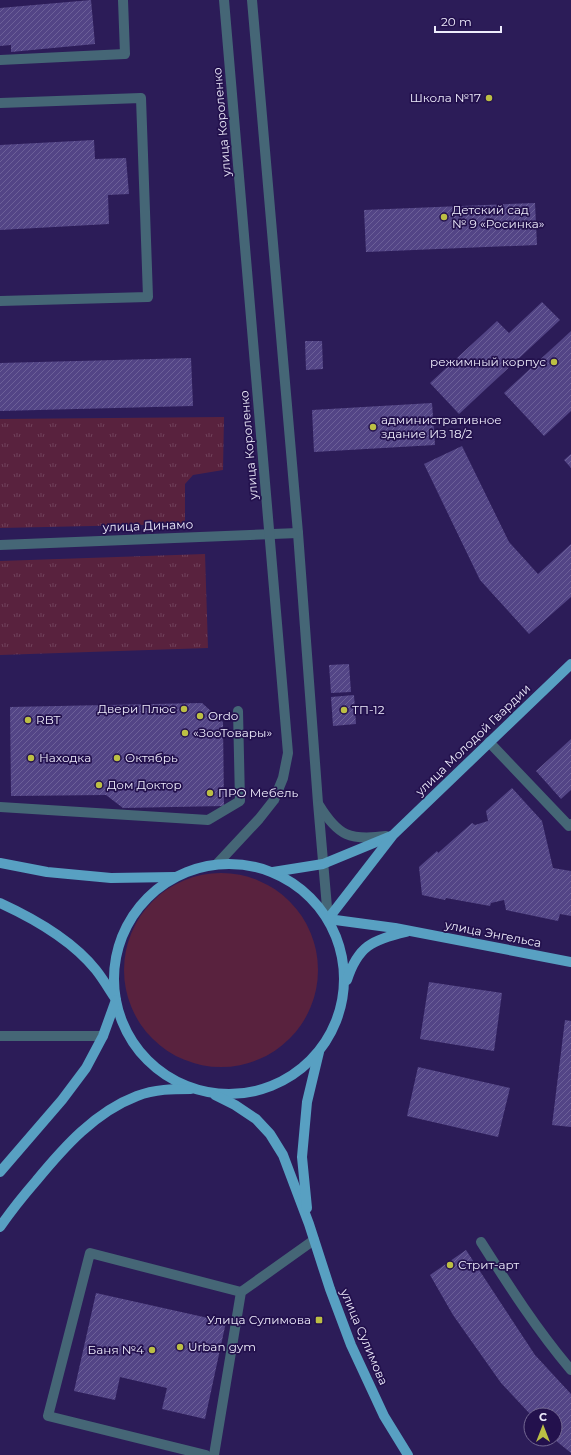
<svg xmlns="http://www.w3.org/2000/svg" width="571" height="1455" viewBox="0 0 571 1455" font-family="Montserrat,sans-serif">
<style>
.grass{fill:#59223e}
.park{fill:url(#park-tufts)}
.building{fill:url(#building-hatch)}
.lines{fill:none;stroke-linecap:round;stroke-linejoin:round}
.minor{stroke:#456676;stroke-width:10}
.major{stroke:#58a0c2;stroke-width:10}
.poi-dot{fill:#bcbf44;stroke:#23114d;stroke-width:1.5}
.labels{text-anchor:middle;stroke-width:3.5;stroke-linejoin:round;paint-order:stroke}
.poi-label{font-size:12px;fill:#eeecfc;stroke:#23114d;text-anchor:start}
.street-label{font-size:12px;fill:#eeecfc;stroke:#23114d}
</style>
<defs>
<pattern id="park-tufts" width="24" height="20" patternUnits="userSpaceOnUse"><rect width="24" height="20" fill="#59223e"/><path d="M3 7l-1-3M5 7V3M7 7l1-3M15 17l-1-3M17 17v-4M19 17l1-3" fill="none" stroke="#71425b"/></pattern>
<pattern id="building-hatch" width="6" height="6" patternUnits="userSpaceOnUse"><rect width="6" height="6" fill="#534586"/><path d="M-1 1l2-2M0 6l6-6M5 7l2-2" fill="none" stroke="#6c6098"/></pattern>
</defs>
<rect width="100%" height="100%" fill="#2c1c58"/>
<!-- grass -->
<circle class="grass" cx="221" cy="970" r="97"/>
<!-- park -->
<g class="park">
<path d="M224,417l-1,53 -30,5 -8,9v40l-185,4v-109z"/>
<path d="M205,554l3,94 -208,7v-94z"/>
</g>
<!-- building -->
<g class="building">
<path d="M91,0l4,44 -84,8v-7l-11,1v-38z"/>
<path d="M94,140l1,19 31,-1 3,36 -21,1 1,29 -109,6v-85z"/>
<path d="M535,203l2,42 -171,7 -2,-42z"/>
<path d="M542,302l18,18 -101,94 -29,-31 67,-62 12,12z"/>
<path d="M571,331v80l-27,25 -40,-43z"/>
<path d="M305,341h17l1,28 -17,1z"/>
<path d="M191,358l2,48 -193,5v-48z"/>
<path d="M432,403l3,42 -121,7 -2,-42z"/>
<path d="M462,446l47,96 29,32 33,-30v53l-42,37 -49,-54 -56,-116z"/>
<path d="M571,454v14l-7,-8z"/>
<path d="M349,664l2,28 -20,1 -2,-28z"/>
<path d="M354,695l2,29 -23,2 -2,-29z"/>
<path d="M202,703l21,19 1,84 -101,2 -17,-13 -95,1 -1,-89z"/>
<path d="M571,739v51l-10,9 -25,-28z"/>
<path d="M512,788l30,33 11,47 18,3v45l-11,-2 -2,7 -52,-11 -2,-10 -13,3 -1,3 -44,-8 -1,2 -23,-5 -3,-28 18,-16 1,2 34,-30 3,2 13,-4 -2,-10z"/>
<path d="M429,982l73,11 -8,58 -74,-12z"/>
<path d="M565,1020l6,1v106l-19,-2z"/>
<path d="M418,1067l92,21 -12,49 -91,-21z"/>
<path d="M466,1250l69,105 36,39v59l-16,-13v-25h-24l-30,-32 -48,-68 -23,-40z"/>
<path d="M96,1293l130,29 -21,97 -43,-10 5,-21 -47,-11 -5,23 -41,-9z"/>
</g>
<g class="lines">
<!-- minor -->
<g class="minor">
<path d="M252,0l46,533 20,270 10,116"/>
<path d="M0,60l125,-6 -2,-54"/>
<path d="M0,103l141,-5 7,199 -148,4"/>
<path d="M0,545l298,-12"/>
<path d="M489,742l80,84 2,-2"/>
<path d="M319,805c19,31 31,36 67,31"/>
<path d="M0,807l208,13 32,-19 -2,-90"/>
<path d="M217,864l42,-45 15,-19 9,-22 5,-25 -64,-753"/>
<path d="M0,1036h103"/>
<path d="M481,1242c28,44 56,88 90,128"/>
<path d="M206,1455l-158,-39 42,-163 151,39"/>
<path d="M214,1455l27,-163 73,-52"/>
</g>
<!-- major -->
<g class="major">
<path d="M0,863l47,9 64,6 64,-1"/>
<circle cx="229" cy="979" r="115"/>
<path d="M273,872l50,-8 68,-28"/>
<path d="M0,903c35,16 72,37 96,67 7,9 13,19 19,28"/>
<path d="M328,919l65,-84 178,-171"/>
<path d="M328,919l67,9 176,34"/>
<path d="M347,980c11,-34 25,-40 59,-48"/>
<path d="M215,1095l20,10 21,14 14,15 13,21 26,69 21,65 21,56 33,71 24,39"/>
<path d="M0,1172l62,-72 24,-32 17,-32 13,-36"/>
<path d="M307,1208l-5,-51 5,-55 12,-50"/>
<path d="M0,1227c11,-16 23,-31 36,-46 28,-34 59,-69 101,-85 18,-7 36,-7 54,-7"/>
</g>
</g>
<!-- markers -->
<g class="poi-dot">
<circle cx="489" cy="98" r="4"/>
<circle cx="444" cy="217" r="4"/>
<circle cx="554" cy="362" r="4"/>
<circle cx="373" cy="427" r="4"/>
<circle cx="184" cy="709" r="4"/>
<circle cx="344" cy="710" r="4"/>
<circle cx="200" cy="716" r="4"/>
<circle cx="28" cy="720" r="4"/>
<circle cx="185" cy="733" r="4"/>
<circle cx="31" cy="758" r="4"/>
<circle cx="117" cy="758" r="4"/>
<circle cx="99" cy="785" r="4"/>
<circle cx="210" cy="793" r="4"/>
<circle cx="450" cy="1265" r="4"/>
<rect x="315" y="1316" width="8" height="8" rx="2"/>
<circle cx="180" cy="1347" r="4"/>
<circle cx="152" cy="1350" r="4"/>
</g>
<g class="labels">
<!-- poi labels -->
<g class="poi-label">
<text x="481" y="102" text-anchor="end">Школа №17</text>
<text x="452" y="214">Детский сад<tspan x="452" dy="14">№ 9 «Росинка»</tspan></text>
<text x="546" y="366" text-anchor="end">режимный корпус</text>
<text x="381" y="424">административное<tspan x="381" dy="14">здание ИЗ 18/2</tspan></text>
<text x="176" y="713" text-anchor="end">Двери Плюс</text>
<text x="352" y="714">ТП-12</text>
<text x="208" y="720">Ordo</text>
<text x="36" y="724">RBT</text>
<text x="193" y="737">«ЗооТовары»</text>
<text x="39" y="762">Находка</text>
<text x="125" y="762">Октябрь</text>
<text x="107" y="789">Дом Доктор</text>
<text x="218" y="797">ПРО Мебель</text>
<text x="458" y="1269">Стрит-арт</text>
<text x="311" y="1324" text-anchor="end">Улица Сулимова</text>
<text x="188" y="1351">Urban gym</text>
<text x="144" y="1354" text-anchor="end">Баня №4</text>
</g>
<!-- street labels -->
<g class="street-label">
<text transform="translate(222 122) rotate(-95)" y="4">улица Короленко</text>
<text transform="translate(249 445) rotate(-95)" y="4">улица Короленко</text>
<text transform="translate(148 526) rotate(-2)" y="4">улица Динамо</text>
<text transform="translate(473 740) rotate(-44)" y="4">улица Молодой Гвардии</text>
<text transform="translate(493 934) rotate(11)" y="4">улица Энгельса</text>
<text transform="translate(364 1337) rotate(67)" y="4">улица Сулимова</text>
</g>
</g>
<!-- north arrow -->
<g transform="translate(543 1427)"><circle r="19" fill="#23114d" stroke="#746993"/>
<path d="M0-3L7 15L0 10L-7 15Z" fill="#bcbf44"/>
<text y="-6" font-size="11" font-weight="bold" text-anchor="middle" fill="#eeecfc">С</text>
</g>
<!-- scale -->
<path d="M435 26v6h66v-6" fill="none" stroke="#eeecfc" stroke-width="2"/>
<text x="441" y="26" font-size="12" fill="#eeecfc" stroke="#23114d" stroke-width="3" paint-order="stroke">20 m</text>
</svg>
